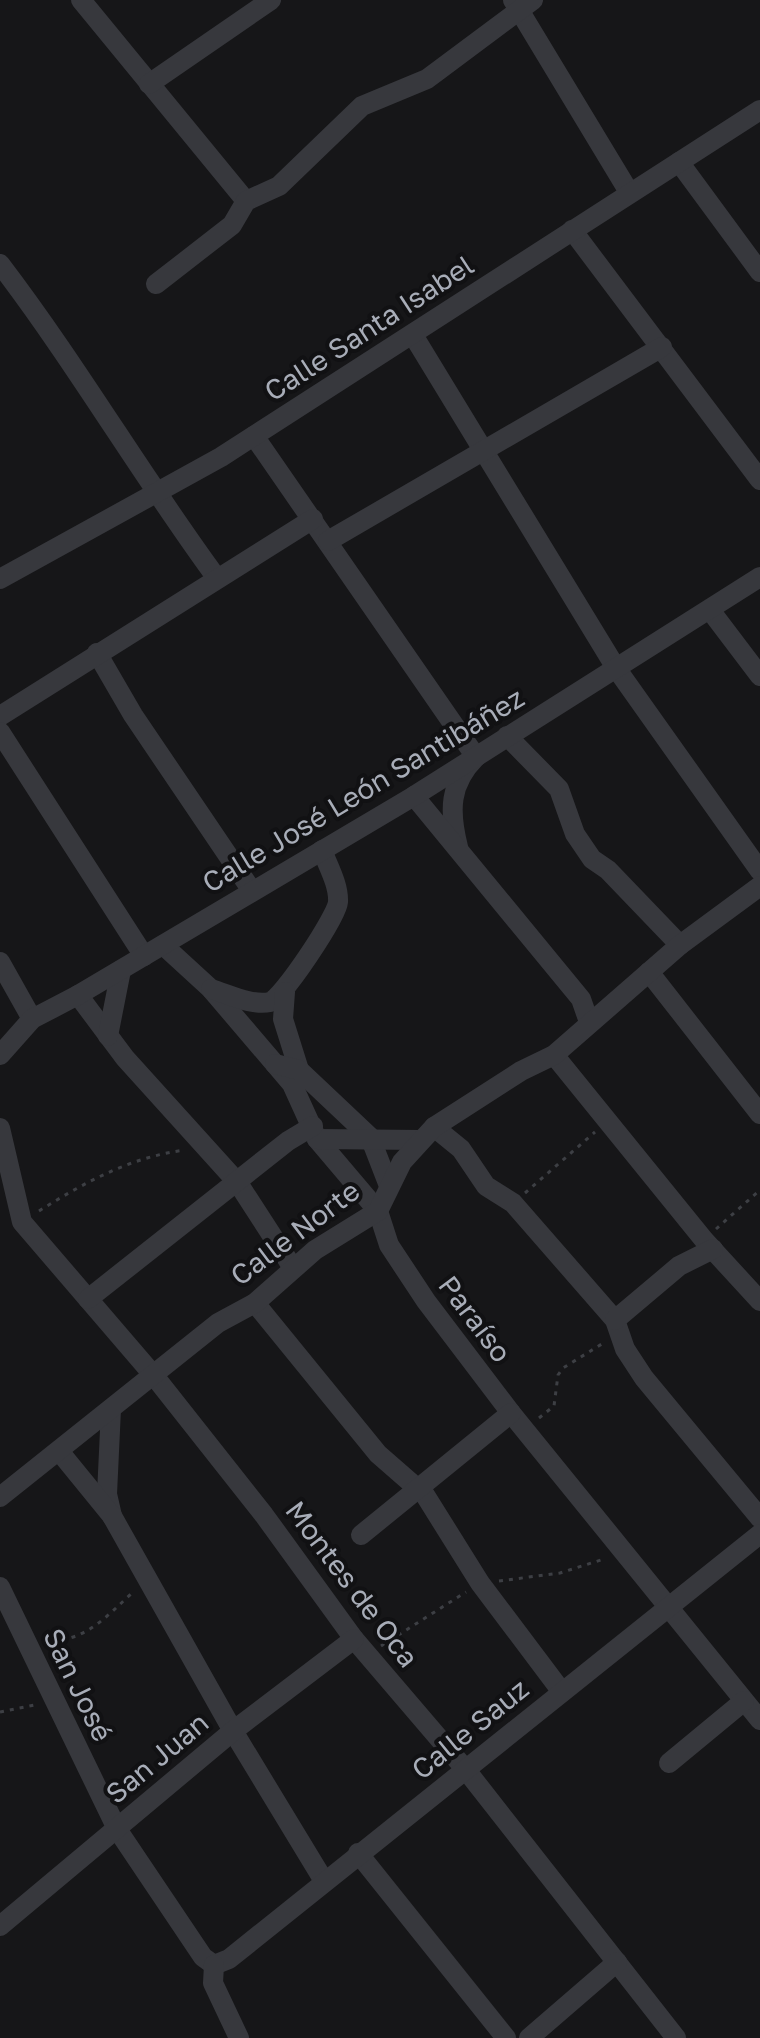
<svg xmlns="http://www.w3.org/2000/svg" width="760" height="2038" viewBox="0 0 760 2038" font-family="'Golos Text',sans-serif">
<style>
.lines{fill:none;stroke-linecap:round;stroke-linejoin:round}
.path{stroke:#3d3f44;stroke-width:3;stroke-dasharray:4 6;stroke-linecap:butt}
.minor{stroke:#37383d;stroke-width:20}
.labels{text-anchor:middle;stroke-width:8;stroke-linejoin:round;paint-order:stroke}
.street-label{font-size:28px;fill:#a8adb8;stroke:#111113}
</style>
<rect width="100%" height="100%" fill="#161618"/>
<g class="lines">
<!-- path -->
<g class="path">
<path d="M525,1193l70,-61"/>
<path d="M39,1211c46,-29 92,-54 146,-61"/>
<path d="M716,1229l44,-39"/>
<path d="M539,1418l15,-12 4,-31 5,-7 42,-26"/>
<path d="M499,1581l61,-8 44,-14"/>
<path d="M44,1634l10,7c35,-3 54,-26 79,-49"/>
<path d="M381,1646l85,-54"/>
<path d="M0,1712l39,-8"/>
</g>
<!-- minor -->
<g class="minor">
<path d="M81,0l165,201"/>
<path d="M513,0l116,192"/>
<path d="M149,84l122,-84"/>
<path d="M679,162l81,110"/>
<path d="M572,230l188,250"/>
<path d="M0,264c77,101 141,211 216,313"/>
<path d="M156,284l76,-59 14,-24 33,-15 83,-80 65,-27 106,-79"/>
<path d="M413,335l203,333 144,203"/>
<path d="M254,436l222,321c-27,27 -27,54 -18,90"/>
<path d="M328,541l334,-194"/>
<path d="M0,579l221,-122 539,-347"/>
<path d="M710,610l50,66"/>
<path d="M97,653l36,62 119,176"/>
<path d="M0,716l313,-197"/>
<path d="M0,732l144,224"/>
<path d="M507,736l52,53 16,45 17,25 16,11 72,75"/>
<path d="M414,796l167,203 8,23"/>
<path d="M163,945l48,44 81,95 25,55 61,72 11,34 37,56 85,112 249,307"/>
<path d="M0,962l32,57"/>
<path d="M649,972l111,142"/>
<path d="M211,989c17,5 41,17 59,13 12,-3 67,-86 68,-100 1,-17 -10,-36 -16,-52"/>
<path d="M285,992l-2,27 16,51"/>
<path d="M78,995l47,63 113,125 55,85"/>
<path d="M108,1036l13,-66"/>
<path d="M0,1055l32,-36 46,-24 336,-199 346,-219"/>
<path d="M554,1055l150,185 56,61"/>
<path d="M275,1064l24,6 71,67 19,49"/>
<path d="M434,1127l27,22 25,37 27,17 102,117 10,29 19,29 116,140"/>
<path d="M0,1128l22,94 133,155 109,138 90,124 112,131 210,268"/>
<path d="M317,1139l104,1"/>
<path d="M88,1299l200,-158 25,-15"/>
<path d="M255,1303l123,151 47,41 55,88 82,109"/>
<path d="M615,1320l64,-54 34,-17"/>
<path d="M111,1409l-4,85 5,22"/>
<path d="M59,1451l53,65 121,215 91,150"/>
<path d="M0,1497l218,-174 37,-20 60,-53 63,-39 24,-49 32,-35 87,-56 33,-16 126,-110 80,-59"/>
<path d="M361,1535l150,-122"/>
<path d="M0,1587l117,242 86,128 11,8"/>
<path d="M669,1763l75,-62"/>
<path d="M358,1853l148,185"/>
<path d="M0,1926l233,-195 121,-92"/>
<path d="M214,1965l15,-6 531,-425"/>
<path d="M214,1965l-1,18 26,55"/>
<path d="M529,2038l88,-76"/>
</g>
</g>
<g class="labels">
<!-- street labels -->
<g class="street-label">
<text transform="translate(369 328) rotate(-33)" y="10">Calle Santa Isabel</text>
<text transform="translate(363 790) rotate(-31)" y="10">Calle José León Santibáñez</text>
<text transform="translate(295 1233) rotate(-37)" y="10">Calle Norte</text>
<text transform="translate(475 1319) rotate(53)" y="10">Paraíso</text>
<text transform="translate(352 1584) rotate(53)" y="10">Montes de Oca</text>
<text transform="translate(78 1685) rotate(64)" y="10">San José</text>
<text transform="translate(470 1729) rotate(-39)" y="10">Calle Sauz</text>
<text transform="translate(157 1758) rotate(-40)" y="10">San Juan</text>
</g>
</g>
</svg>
